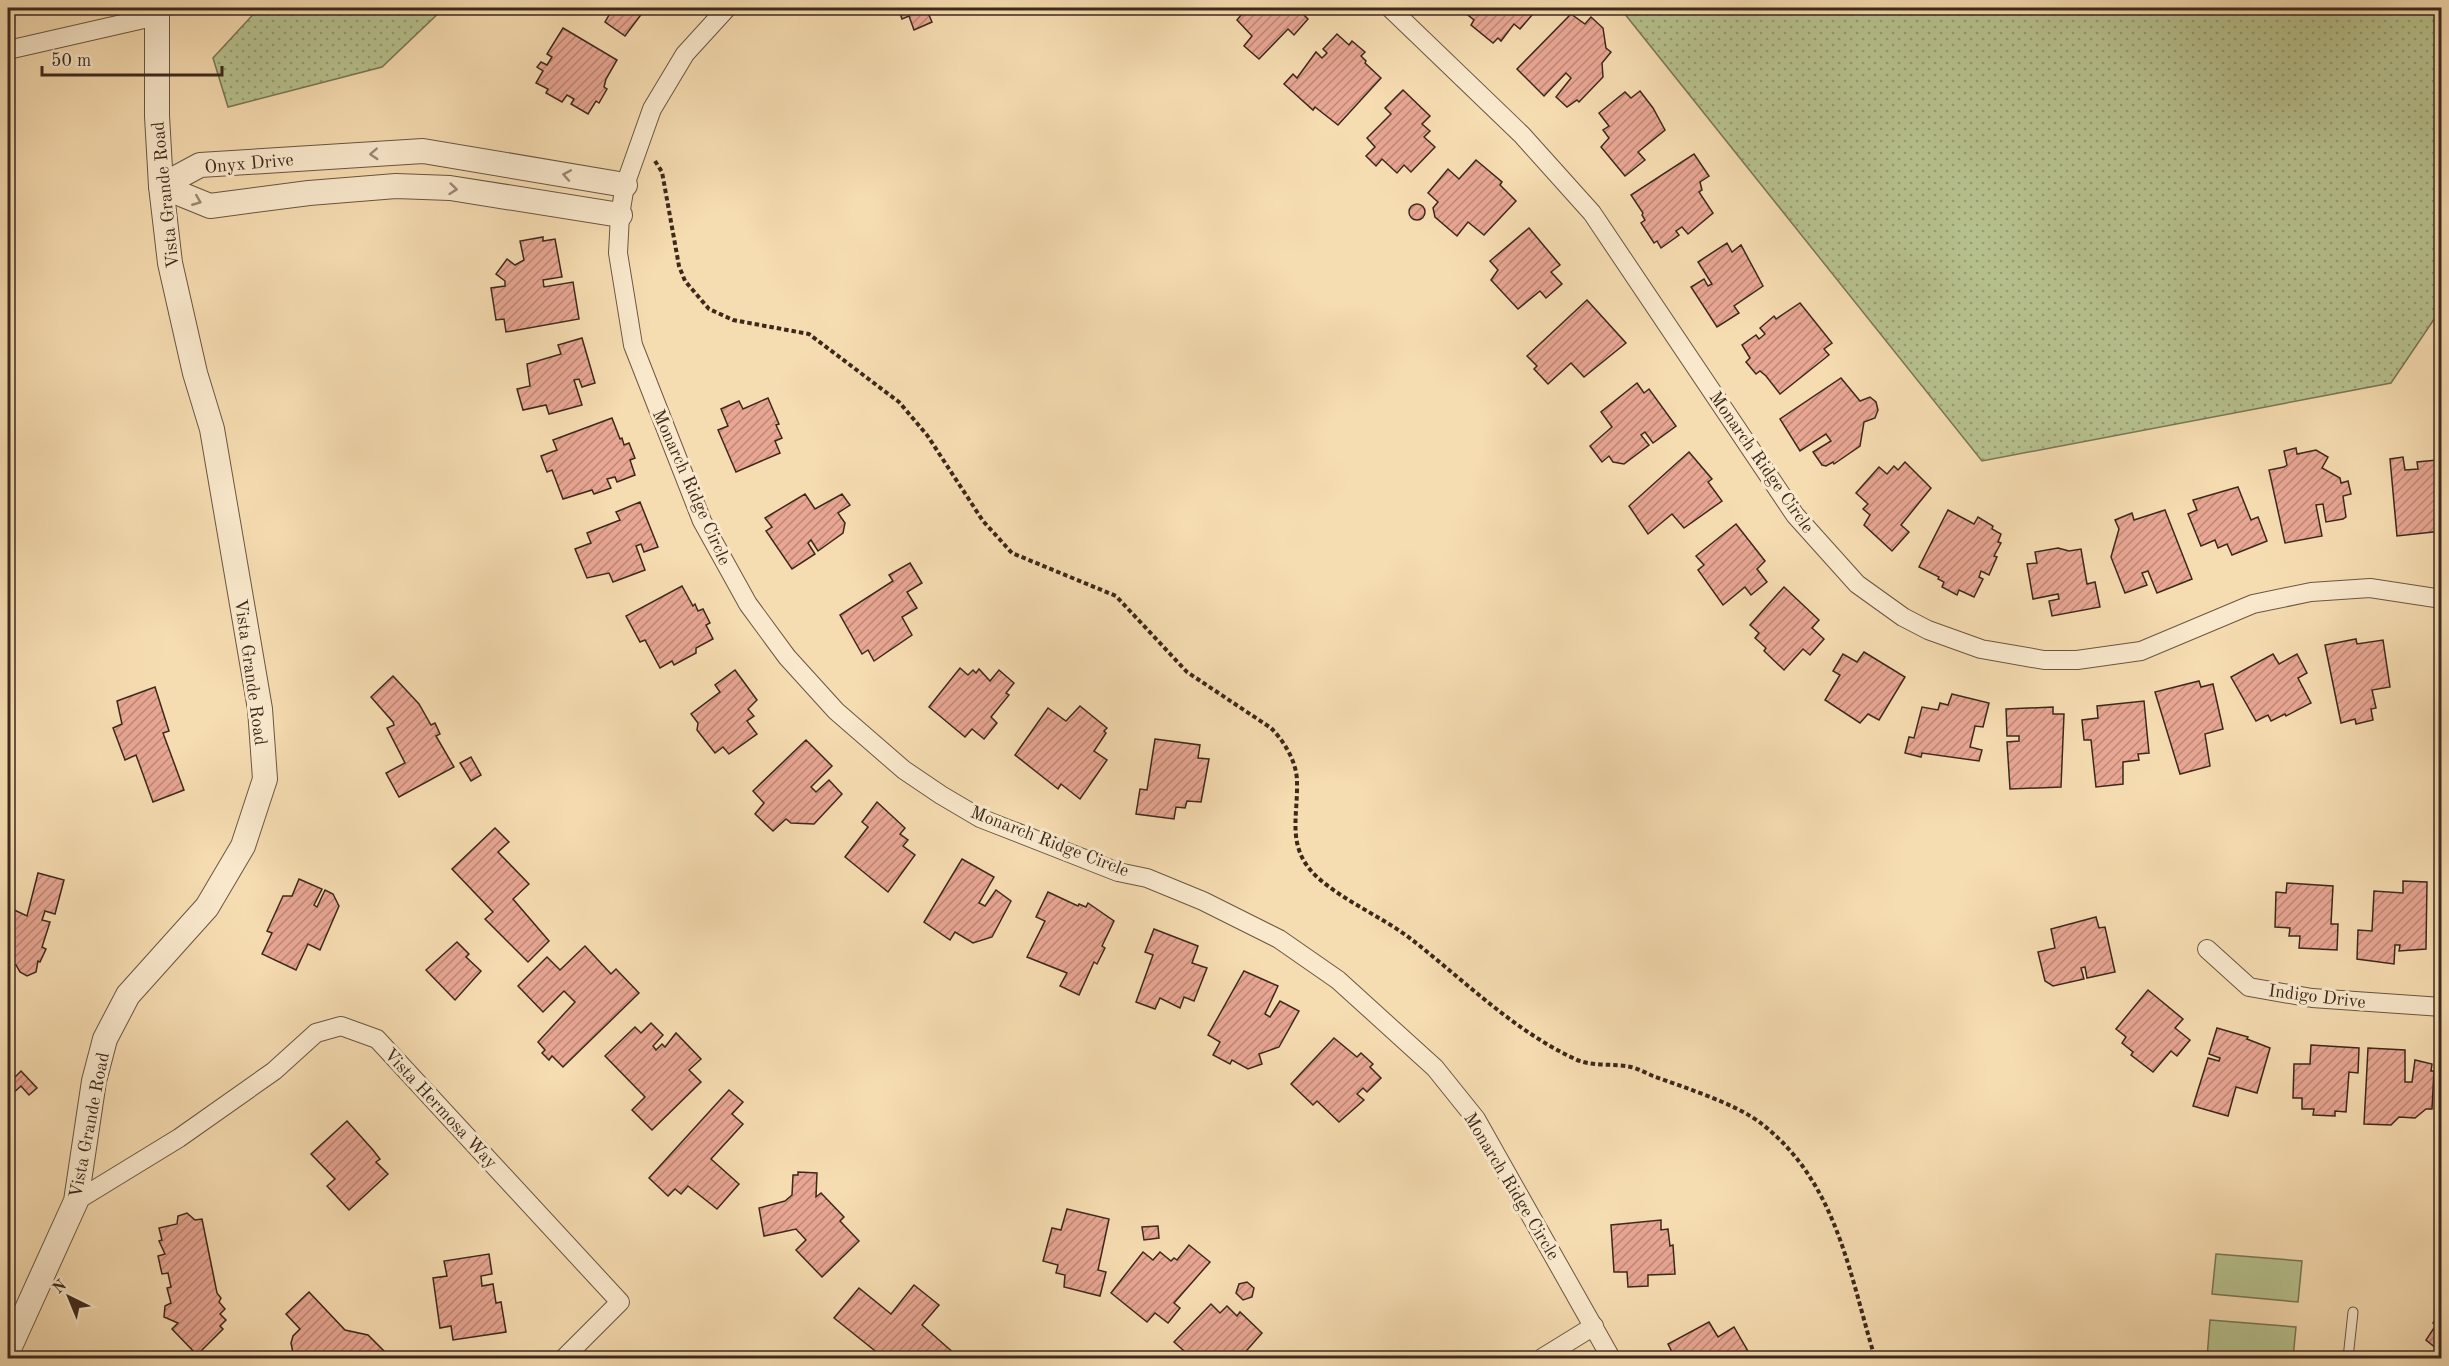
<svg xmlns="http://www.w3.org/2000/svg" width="2449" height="1366" viewBox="0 0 2449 1366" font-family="'Old Standard TT',serif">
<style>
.green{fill:url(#green-dots);stroke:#7a7656;stroke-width:1.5}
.pitch{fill:#b7c28f;stroke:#7a7656;stroke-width:1.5}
.building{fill:url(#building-hatch);stroke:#3c291c;stroke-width:1.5}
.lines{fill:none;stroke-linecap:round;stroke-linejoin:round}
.service-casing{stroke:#6a5641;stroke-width:11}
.minor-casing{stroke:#6a5641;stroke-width:20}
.tertiary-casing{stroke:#6a5641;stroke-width:26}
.path{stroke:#3c291c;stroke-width:4;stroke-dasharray:4.5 3;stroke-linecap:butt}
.service{stroke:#f9e8cc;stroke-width:9}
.minor{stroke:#f9e8cc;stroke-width:18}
.tertiary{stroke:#f9e8cc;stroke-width:24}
.oneway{stroke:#9a8874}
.labels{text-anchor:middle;stroke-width:6;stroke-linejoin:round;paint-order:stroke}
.street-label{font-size:18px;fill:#3c291c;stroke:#f9e8cc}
</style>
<defs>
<pattern id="green-dots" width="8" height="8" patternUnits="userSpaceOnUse" patternTransform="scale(1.5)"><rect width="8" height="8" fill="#b7c28f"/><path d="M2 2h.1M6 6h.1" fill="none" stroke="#969e74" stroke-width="1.8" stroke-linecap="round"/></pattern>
<pattern id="building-hatch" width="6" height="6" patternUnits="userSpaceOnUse" patternTransform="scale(1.5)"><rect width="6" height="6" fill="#e8a693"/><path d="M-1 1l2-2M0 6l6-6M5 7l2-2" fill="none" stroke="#bd8777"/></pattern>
</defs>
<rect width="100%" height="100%" fill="#f6dcb1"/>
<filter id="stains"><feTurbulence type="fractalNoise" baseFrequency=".00333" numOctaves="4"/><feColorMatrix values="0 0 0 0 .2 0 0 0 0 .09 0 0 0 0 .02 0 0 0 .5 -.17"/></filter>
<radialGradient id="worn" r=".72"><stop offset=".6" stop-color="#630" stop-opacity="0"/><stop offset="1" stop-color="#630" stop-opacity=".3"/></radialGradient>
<!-- green -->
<g class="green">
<path d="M259,8h185l-62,59 -154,40 -15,-49z"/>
<path d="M1620,8h821v301l-50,74 -409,78z"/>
</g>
<!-- pitch -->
<g class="pitch">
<path d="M2216,1254l86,7 -4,41 -86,-8z"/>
<path d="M2210,1320l86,7 -3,31h-86z"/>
</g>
<!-- building -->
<g class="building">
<path d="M598,8h48l-21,28 -20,-14 4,-7z"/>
<path d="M898,8h28l6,14 -18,8 -5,-14 -7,3z"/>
<path d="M1234,8h63l11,11 -14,16 -6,-6 -29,30 -15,-13 8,-10 -15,-16 5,-6z"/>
<path d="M1459,8h79l-18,21 -6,-5 -13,17 -3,-3 -5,5 -22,-18 3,-5z"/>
<path d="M1571,14l14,10 6,-7 12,11 3,20 5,4 -9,11 1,14 -24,25 -2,-2 -10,7 -11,-10 15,-19 -5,-5 -22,23 -27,-27z"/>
<path d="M563,28l54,32 -11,19 -2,8 3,2 -8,14 -3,-2 -8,13 -17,-10 3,-5 -7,-4 -5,7 -16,-9 2,-4 -12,-6 7,-12 -6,-4 4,-5 6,3 5,-8 -5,-3z"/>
<path d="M1337,34l12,11 3,-4 13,11 -4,4 5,5 -1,2 16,15 -43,47 -23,-18 -2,3 -29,-26 9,-10 4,4 19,-26 6,6 5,-5 -4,-4z"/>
<path d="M1403,90l27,26 -8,8 8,7 -6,6 11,10 -24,25 -7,-7 -7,8 -15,-14 -6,7 -10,-10 9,-9 -8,-9 24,-24 -6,-6z"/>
<path d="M1640,91l13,17 12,22 -27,22 7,8 -20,16 -24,-29 8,-9 -6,-8 6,-4 -10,-13 26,-21 6,6z"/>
<path d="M1694,154l15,22 -9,6 2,8 -3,2 14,21 -25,21 -6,-7 -6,4 3,4 -18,13 -4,-7 -3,2 -13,-20 4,-3 -3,-5 1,-2 -12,-18z"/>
<path d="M1476,160l26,22 -2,3 16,16 -32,34 -16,-13 -11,14 -22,-19 -2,-9 5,-6 -10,-9 20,-24 11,10z"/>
<circle cx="1417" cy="212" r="8"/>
<path d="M1529,228l31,37 -9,7 11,12 -16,14 -6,-7 -22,18 -27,-29 7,-10 -8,-9z"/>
<path d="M543,237v4l12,-2 7,38 -19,3 1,7 29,-5 6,37 -73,13 -2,-13 -8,1 -5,-32 14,-2v-5l-9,-7 11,-15 8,6 9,-5 -4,-19z"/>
<path d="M1727,243l5,9 9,-7 22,41 -29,20 5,7 -22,14 -26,-40 13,-8 4,7 4,-2 -14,-22z"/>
<path d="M1587,300l39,43 -42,34 -13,-14 -23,21 -14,-15 3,-3 -10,-10z"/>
<path d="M1800,303l32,40 -8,6 5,6 -49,39 -14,-18 -6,-5 -4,3 -10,-12 4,-4 -8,-13 14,-10 3,4 6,-5 -5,-6 14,-12 2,3z"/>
<path d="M582,338l13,45 -13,4 -3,-8 -5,1 8,25 -33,9 -3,-9 -23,5 -6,-21 13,-3 -3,-22 34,-10 -3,-9z"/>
<path d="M1841,378l19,23 10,-4 6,5 2,8 -3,8 -11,4 -4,24 -26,18 -1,-2 -7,4 -4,-1 -9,-13 18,-11 -5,-7 -26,17 -20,-32z"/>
<path d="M1637,383l7,10 5,-4 27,37 -23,17 -8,-11 -4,3 8,10 -25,19 -11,-2 -4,-6 -7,6 -12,-16 22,-19 -11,-15z"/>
<path d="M768,398l11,26 -3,1 6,13 -7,3 5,12 -44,19 -18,-42 10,-4 -7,-17 18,-8 4,8z"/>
<path d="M612,418l8,21 2,-1 2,7 5,-2 6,15 -5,2 5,15 -18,7 -2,-5 -8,2 4,9 -17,6 -2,-4 -29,9 -11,-29 -5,2 -6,-16 16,-6 -4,-10z"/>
<path d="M2296,448l1,6 19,-4 12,7 -6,11 18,10 1,5 7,-2 3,13 -8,2 3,21 -3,2 -17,3 -3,-18 -7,1 6,31 -37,7 -16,-73 15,-3 3,-2 -3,-14z"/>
<path d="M1689,452l23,27 -4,3 14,19 -38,27 -12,-14 -24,20 -19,-28z"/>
<path d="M2403,457l2,13 13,-1 -1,-7 20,-2 1,12 4,-1v60l-45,5 -7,-77z"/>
<path d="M1905,462l26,26 -30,37 8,7 -17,19 -28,-26 6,-10 -7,-6 5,-5 -12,-11 23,-26 8,7 7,-8 4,4z"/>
<path d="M2238,487l13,33 7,-3 9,24 -35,14 -5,-11 -9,4 -3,-8 -14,6 -13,-32 9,-4 -4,-10z"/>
<path d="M805,494l10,15 27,-15 8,11 -12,8 7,10 -2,10 -25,18 -7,-11 -3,3 7,11 -23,15 -26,-38 6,-4 -7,-9z"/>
<path d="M640,502l18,45 -14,5 -3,-8 -5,2 9,24 -32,12 -4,-9 -22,5 -12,-29 16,-6 -4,-10 33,-13 -4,-8z"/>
<path d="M1948,510l26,14 4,-7 15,9 -1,3 9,5 -3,8 3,1 -7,13 3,1 -8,18 -8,-4 -2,6 4,2 -9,18 -15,-7 -2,5 -15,-8 2,-5 -6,-3 1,-2 -20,-10z"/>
<path d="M2165,510l27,69 -35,14 -9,-22 -6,2 5,12 -22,8 -14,-36 8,-28 -4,-9 17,-7 2,7z"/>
<path d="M1736,524l29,37 -8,8 10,13 -16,13 -6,-8 -22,18 -25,-35 6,-5 -8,-9z"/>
<path d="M2058,548l11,3 12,-2 6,35 8,-2 5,25 -48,9 -3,-15 10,-2 -1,-5 -25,5 -6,-35 10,-1 -2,-11z"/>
<path d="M910,563l12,20 -15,9 10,16 -15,9 10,18 -38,26 -6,-11 -6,4 -22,-39 53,-34 -4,-6z"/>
<path d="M682,586l11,20 2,-2 3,7 5,-2 7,14 -4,2 7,14 -17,9v5l-22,12 -2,-4 -12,7 -15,-28 -5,2 -14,-26z"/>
<path d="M1784,587l35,33 -7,8 12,11 -14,16 -7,-6 -19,21 -20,-19 2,-3 -11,-10 4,-5 -9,-8z"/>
<path d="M2356,639l1,5 26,-4 7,47 -18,3 4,18 -5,1 2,11 -17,4 -1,-5 -14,4 -16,-78z"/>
<path d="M1864,652l41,25 -26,43 -11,-6 -8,9 -35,-23 15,-25 -7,-4 10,-17 14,8z"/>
<path d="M2273,654l6,10 18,-10 10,19 -9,5 13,25 -25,13 -1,-2 -14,7 -3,-6 -12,6 -25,-44z"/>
<path d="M960,668l8,7 5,-5 3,3 3,-4 11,12 9,-11 15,13 -8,10 3,2 -18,22 6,6 -13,16 -12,-10 -7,8 -36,-30z"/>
<path d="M735,670l22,30 -9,9 6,7 -7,5 10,13 -28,20 -6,-7 -8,6 -18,-23 1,-7 -7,-9 29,-22 -5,-7z"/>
<path d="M393,676l26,28 12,21 4,-2 5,11 -4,2 18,31 -55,30 -13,-24 19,-10 -18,-35 7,-3 -1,-3 -22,-25z"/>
<path d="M2199,681l2,6 12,-3 10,45 -18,5 5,32 -30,8 -25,-82z"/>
<path d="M155,687l14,44 -6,2 21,57 -31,12 -17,-47 -11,5 -12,-32 9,-4 -5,-23z"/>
<path d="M1952,694l37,9 -6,24 -8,-1 -5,21 12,3 -3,11 -57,-8 -1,4 -16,-4 4,-16 5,1 8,-31 16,3 2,-7 8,2z"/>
<path d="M2144,701l5,52 -11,1 1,6 -16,2v22l-27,3 -5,-47h-7l-2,-20 16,-2 -1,-12z"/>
<path d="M1080,706l27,22 -3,3 2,2 -12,18 13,9 -27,39 -19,-15 -3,5 -43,-34 33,-47 18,13z"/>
<path d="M2053,707v7h11l-3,73 -51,2 -3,-47 12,-1v-5h-12l-1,-27z"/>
<path d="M1155,739l45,6 -2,13 11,1 -8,43 -14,-1 -2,7 -9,-1 -2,12 -38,-5 4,-25 7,1z"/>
<path d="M806,740l26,26 -21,21 5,5 13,-12 13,14 -28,30 -23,-1 -5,-4 -13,12 -18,-17 9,-11 -11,-12z"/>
<path d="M471,757l10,18 -10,6 -11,-18z"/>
<path d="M877,802l28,26 -5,6 8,6 -5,6 12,9 -27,37 -43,-35 23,-30 -6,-5z"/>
<path d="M495,828l14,14 -11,10 31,32 -16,15 36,42 -21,21 -43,-43 8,-7 -41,-43z"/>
<path d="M962,859l32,18 -15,26 6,3 11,-16 15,11 -19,36 -19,6 -18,-11 -5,8 -26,-18z"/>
<path d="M38,873l26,7 -9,34 -10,-3 -3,9 8,2 -8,25 4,2 -6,13 -2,-1 -2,11 -9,4 -7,-4 -4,-7 -8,-1v-57l19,9z"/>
<path d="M299,879l23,10 -8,16 3,2 8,-17 8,4 6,12 -19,44 -12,-6 -12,26 -34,-16 10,-21 -5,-2 16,-35h9z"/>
<path d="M2403,881l24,1 -1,67 -27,2 1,-6h-5l-1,19 -37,-5 1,-29 14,1 2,-40 29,2z"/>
<path d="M2287,883l46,3 -2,38h7l-1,26 -38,-2 1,-12h-11l1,-8 -15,-1 1,-35 10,1z"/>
<path d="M1048,892l30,14 1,-2 7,3 2,-4 26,18 -12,25 3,2 -8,16 -3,-2 -15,33 -19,-9 7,-13 -40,-16 18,-36 -9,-4z"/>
<path d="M2096,917l3,11 6,-1 10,45 -28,6 -2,-11 -4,1 3,11 -31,7 -8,-5 -7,-29 17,-4 -4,-19z"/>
<path d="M1154,929l44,17 -6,17 15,5 -13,33 -10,-4 -4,11 -20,-10 -5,11 -19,-7 17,-47 -8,-3z"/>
<path d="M457,942l12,12 -3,3 15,14 -26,29 -29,-30z"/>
<path d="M585,946l26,28 5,-5 23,24 -76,74 -11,-11 -3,4 -7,-7 3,-3 -7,-8 37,-40 -11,-11 -21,21 -25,-26 29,-29 13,13z"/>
<path d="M1244,971l34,15 -13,28 5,3 10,-16 19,10 -20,36 -20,7 3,10 -14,5 -16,-9 -2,4 -17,-9 7,-13 -12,-7z"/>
<path d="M2148,990l35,29 -8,9 15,12 -13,16 -6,-5 -18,21 -22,-17 2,-3 -11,-9 4,-6 -10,-8z"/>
<path d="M651,1023l12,12 -10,11 3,4 6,-6 3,3 11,-14 25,26 -12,11 12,12 -49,48 -20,-20 13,-13 -40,-41 30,-29 6,6z"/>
<path d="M2217,1028l31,9 -1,2 23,9 -13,45 -21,-6 -8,29 -35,-10 15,-48 11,3 1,-3 -11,-4z"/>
<path d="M1334,1038l23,19 4,-4 12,11 -3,3 11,11 -14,14 -4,-4 -6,6 7,6 -25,22 -22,-21 -4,4 -22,-21z"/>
<path d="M2311,1045l48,3 -1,25 -9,-1 -3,40 -11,-1v5l-22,-1 1,-6h-12v-11h-9l1,-34h16z"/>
<path d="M2368,1048l37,2v32h7l3,-22 17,4 -1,7h3l-2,38h-6l-11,9 -16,-1 -8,8 -27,-1z"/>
<path d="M21,1071l16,17 -8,7 -8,-9 -10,9 -3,-4v-7z"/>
<path d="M729,1090l14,12 -11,12 11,10 -32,35 28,25 -22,25 -29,-23 -7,8 -6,-5 -7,7 -19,-18z"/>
<path d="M347,1121l26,29 7,9 -4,3 12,12 -39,36 -22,-24 8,-7 -24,-25z"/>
<path d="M798,1172l19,1 -1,24 5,-4 23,24 -4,4 19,20 -37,36 -26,-27 10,-10 -10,-11 -32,7 -5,-28 26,-7 7,-6 1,-20h5z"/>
<path d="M1067,1209l42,10 -11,51 8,2 -6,24 -36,-9 1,-12 -9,-2 2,-8 -15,-4 9,-33 9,2z"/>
<path d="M187,1213l8,7 7,-1 15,74 4,5 -2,4 6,7 -5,5 6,6 -6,6 3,3 -26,26 -25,-26 6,-6 -14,-6 1,-11 6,-3 -4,-15 4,-1 -3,-14 -6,1 -4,-18 7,-2 -6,-13 3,-1 -3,-12 18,-4 1,-8z"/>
<path d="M1661,1220v10l7,-1 2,17 3,-1 2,29 -27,1v11l-20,1 -1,-15h-13l-3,-47z"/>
<path d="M1158,1226l1,12 -15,2 -2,-13z"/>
<path d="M1189,1245l21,17 -36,41 6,5 -12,15 -13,-10 -8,9 -36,-29 32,-41 10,8 7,-8 11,9 3,-3 3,2z"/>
<path d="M489,1254l3,20 -11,2 1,10 11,-2 3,19 5,-1 5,30 -53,8 -2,-14 -11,2 -7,-50 14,-2 -3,-15z"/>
<path d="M1247,1282l7,6 -2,9 -9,3 -7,-7 3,-9z"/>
<path d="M914,1285l25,20 -17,20 34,30 -3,3 -16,-2 -2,2h-51l-50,-40 25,-30 32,26z"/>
<path d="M309,1292l36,38 23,5 23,23h-97l-3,-15 2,-7 7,-7 -14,-15z"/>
<path d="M1211,1304l9,9 7,-7 10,10 3,-4 22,21 -22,25h-48l-18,-16z"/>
<path d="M2442,1309v44l-16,-13 10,-15 -3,-2z"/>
<path d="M1709,1322l9,15 16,-10 15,26 -1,5h-73l-7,-14z"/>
</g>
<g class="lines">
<!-- service casing -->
<g class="service-casing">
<path id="service" d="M2348,1358l5,-46"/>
</g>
<!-- minor casing -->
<g class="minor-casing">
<g id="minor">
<path d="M727,8l-42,46 -33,55 -27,76 -5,30 -2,38 15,92 69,176 46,83 39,53 49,54 68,59 37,25 39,23 138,54 29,6 56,23 76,38 59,41 97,88 41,51 135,239"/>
<path d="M1390,8l132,127 70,78 203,302 62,69 46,33 25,13 53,19 63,11h33l64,-9 112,-47 58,-12 59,-4 72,11"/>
<path d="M8,50l149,-34"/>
<path d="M2207,949l42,38 63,11 130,9"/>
<path d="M76,1201l103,-63 95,-67 42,-38 25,-7 36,13 243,263 -56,56"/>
<path d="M1542,1358l52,-32"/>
</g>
</g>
<!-- tertiary casing -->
<g class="tertiary-casing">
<g id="tertiary">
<path d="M620,215l-170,-27 -54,-2 -87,7 -99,13 -49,-20 39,-21 223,-14 202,34"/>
<path d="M8,1351l68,-150 18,-120 11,-42 23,-44 79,-88 36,-61 22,-67 -5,-70 -48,-280 -17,-56 -25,-110 -9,-77 -4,-70v-108"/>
</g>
</g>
<!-- path -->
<path class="path" d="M655,161l7,11 17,94 6,15 24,28 24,11 76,14 90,68 28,33 56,86 29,32 104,43 71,76 84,56c13,13 26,34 26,54 1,35 -11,65 19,94 27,25 65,40 95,63 54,42 102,91 164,120 16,8 39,4 56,8 8,2 15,6 22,9 32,12 82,27 109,48 75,59 87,149 113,234"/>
<!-- service -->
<use href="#service" class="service"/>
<!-- minor -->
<use href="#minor" class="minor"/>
<!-- tertiary -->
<use href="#tertiary" class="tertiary"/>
</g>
<!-- one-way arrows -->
<defs><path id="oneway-chevron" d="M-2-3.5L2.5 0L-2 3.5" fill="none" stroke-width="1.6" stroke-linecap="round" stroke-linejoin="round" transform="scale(1.5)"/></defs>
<g class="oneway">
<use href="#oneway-chevron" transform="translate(374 154) rotate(177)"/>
<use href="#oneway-chevron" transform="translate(567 175) rotate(-170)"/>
<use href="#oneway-chevron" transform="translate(453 189) rotate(6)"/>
<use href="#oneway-chevron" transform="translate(197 201) rotate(22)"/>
</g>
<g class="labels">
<!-- street labels -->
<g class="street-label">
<text transform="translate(249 163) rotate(-5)" y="6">Onyx Drive</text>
<text transform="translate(165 195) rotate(-96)" y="6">Vista Grande Road</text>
<text transform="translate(1762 462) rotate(55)" y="6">Monarch Ridge Circle</text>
<text transform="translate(692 487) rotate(66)" y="6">Monarch Ridge Circle</text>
<text transform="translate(251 672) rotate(82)" y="6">Vista Grande Road</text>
<text transform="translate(1050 841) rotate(21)" y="6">Monarch Ridge Circle</text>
<text transform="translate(2317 996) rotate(7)" y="6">Indigo Drive</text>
<text transform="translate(441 1108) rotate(47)" y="6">Vista Hermosa Way</text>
<text transform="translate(89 1125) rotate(-79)" y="6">Vista Grande Road</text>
<text transform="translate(1512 1186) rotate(59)" y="6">Monarch Ridge Circle</text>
</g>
</g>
<!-- margin -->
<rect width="2449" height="1366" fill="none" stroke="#f6dcb1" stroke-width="30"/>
<rect x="9" y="9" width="2431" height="1348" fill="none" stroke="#3c291c" stroke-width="3"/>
<rect x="15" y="15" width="2419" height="1336" fill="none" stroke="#3c291c" stroke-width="1.5"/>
<!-- north arrow -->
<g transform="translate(69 1297) rotate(317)" stroke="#f9e8cc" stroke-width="4.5" paint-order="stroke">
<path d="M0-4.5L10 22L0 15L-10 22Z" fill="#3c291c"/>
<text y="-9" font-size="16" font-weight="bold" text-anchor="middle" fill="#3c291c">N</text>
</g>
<!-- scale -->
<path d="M42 66v9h180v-9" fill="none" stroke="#3c291c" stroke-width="3"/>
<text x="51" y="66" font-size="18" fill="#3c291c" stroke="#f9e8cc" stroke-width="4.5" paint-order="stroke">50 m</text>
<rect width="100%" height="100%" filter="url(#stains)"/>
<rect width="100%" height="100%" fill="url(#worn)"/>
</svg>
